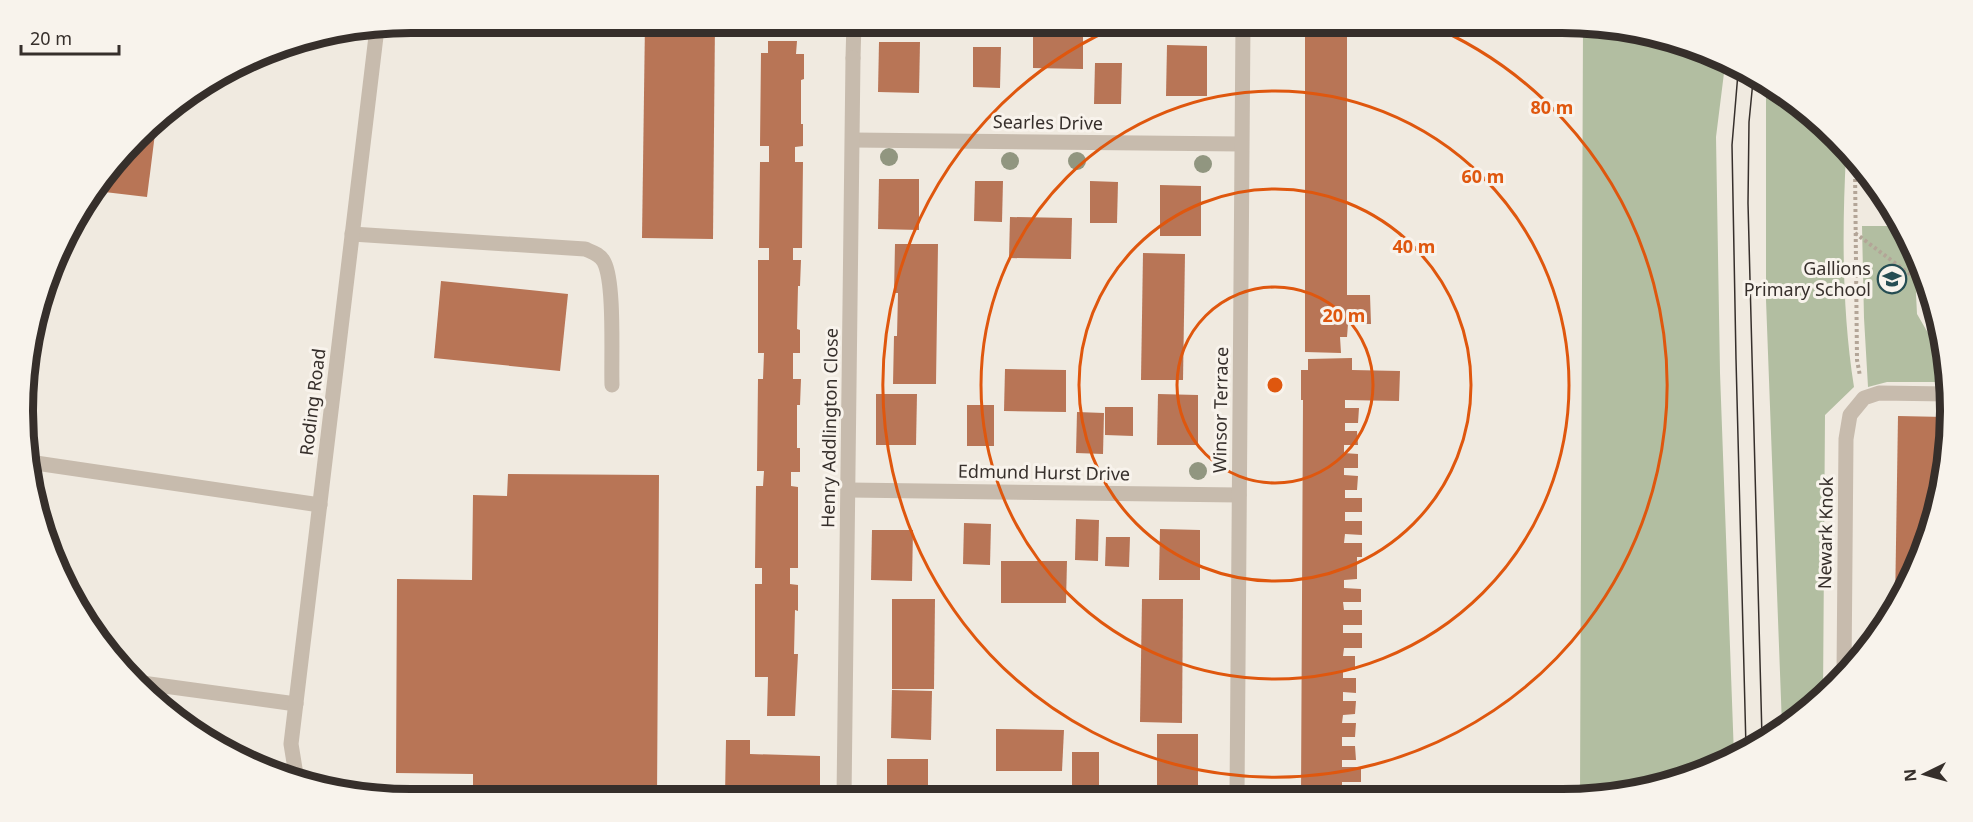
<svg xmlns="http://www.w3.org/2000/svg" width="1973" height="822" viewBox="0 0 1973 822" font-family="'Noto Sans',sans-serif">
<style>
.green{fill:#b2bea1}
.building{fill:#b87556}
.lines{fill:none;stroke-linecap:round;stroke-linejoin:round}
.path{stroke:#b3a597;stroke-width:4;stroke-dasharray:3 3;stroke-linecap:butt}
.lane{stroke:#c7bbad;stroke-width:15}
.street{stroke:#c7bbad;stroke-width:15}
.tram{stroke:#362f2b;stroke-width:1.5}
.tree{fill:#919680}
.ring{fill:none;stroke:#df570e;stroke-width:3}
.labels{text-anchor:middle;stroke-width:6;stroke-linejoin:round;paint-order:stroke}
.street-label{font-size:18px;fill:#362f2b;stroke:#f8f3ec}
.poi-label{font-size:18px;fill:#362f2b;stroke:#f8f3ec;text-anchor:end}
.rim{fill:none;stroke:#362f2b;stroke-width:8}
.centre{fill:#df570e;stroke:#f8f3ec;stroke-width:3}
.ring-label{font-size:18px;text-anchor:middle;font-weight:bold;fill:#df570e;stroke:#f8f3ec;stroke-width:6;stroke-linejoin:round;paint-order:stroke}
</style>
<rect width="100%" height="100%" fill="#f0eae0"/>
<!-- green -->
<g class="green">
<path d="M1583,26l104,17 38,22 -9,72 4,236 14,383 -23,14 -98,26h-33z"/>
<path d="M1766,89l52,30 28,36c-4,76 -4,157 8,232l-29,28 -2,282 -5,6 -36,23 -16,-426z"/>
<path d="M1862,226h39l9,13 10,37 -4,18 1,20 11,19 10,8 11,41h-62l-19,5 -4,-69z"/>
</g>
<!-- building -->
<g class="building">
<path d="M645,22h70l-2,217 -71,-1z"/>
<path d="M1151,22h40l-1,7h-39z"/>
<path d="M1305,22h42v273h23l1,29h-23l-1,13h-7l1,16 -36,-1z"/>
<path d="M1033,27h50v42l-50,-1z"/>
<path d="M768,41h29l-1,13h8v25l-3,1v44h2v22l-8,1v15h8l-1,86h-9v12h8l-1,26h-2l-1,43 3,1v23h-7v26h8l-1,26h-3v43h3v24h-9v14l7,1v81h-8v16l8,1v26l-3,-1 -1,44h4l-3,62h-28l1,-39h-13v-93h7v-16h-7l1,-82h7l1,-15h-7l1,-92h5l1,-26h-6v-93h11v-12h-10l1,-86h9v-16h-9l1,-93h7z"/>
<path d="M879,42h41l-1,51 -41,-1z"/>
<path d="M1167,45l40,1v50h-41z"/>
<path d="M973,47h28l-1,41 -27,-1z"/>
<path d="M1095,63h27l-1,41h-27z"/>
<path d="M157,118l-10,79 -51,-6 59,-72z"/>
<path d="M879,179h40v51l-41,-1z"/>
<path d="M975,181h28l-1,41 -28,-1z"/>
<path d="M1090,181l28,1 -1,41h-27z"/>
<path d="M1160,185l41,1v50h-41z"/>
<path d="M1010,217l62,1 -1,41 -62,-1z"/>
<path d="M895,244h43l-2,140h-43l1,-48h3l1,-43h-4z"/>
<path d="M1143,253l42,1 -2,126h-42z"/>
<path d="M441,281l127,13 -8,77 -126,-13z"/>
<path d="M1352,358v12l48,1 -1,30 -54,-1v8h14l-1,15h-13v8h12l1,14h-14v8l14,1v14h-14v7l14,1 -1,14h-12v8h17v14h-17v9h17v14l-17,-1 -1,9h18v14h-5v22l-13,1v8l17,1v13h-18l1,8h18v15h-19v8h19v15h-18l-1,8h12v14h-12v8h13v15l-13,-1v9h13l-1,13 -12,1 -1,8h14l-1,14h-13v9h13l1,14h-14v7h19v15h-19v9h14v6h-55l2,-397h-2v-30h7v-11z"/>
<path d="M1005,369l61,1v42l-62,-1z"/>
<path d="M876,394h41l-1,51h-40z"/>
<path d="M1158,394l40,1v50h-41z"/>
<rect x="967" y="405" width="27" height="41"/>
<path d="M1105,407h28v29l-28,-1z"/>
<path d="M1077,412l27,1 -1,41 -27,-1z"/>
<path d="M1898,416l47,1 -15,119 -35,71z"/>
<path d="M508,474l151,1 -2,324h-184v-25l-77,-1 1,-194 75,1 1,-85 34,1z"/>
<path d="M1076,519l23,1 -1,41 -23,-1z"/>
<path d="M964,523l27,1 -1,41 -27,-1z"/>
<path d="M1160,529l40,1v50h-41z"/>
<path d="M872,530h41l-1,51 -41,-1z"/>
<path d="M1106,537h24l-1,30 -24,-1z"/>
<path d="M1001,561h66l-1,42h-65z"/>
<path d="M892,599h43l-1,90h-42z"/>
<path d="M1142,599h41l-1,124 -42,-1z"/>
<path d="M892,690l40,1 -1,49 -40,-2z"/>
<path d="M996,729l68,1 -2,41h-66z"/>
<rect x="1157" y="734" width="41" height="51"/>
<path d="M726,740h24v14l70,2v42h-26v-3l-69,1z"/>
<rect x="1072" y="752" width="27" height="41"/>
<rect x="887" y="759" width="41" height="39"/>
</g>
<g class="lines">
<!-- path -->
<g class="path">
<path d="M1855,167l2,193 3,16"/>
<path d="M1855,233l64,48"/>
</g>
<!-- lane -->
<g class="lane">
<path d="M853,58l1,-36"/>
<path d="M352,234l233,15c7,3 15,5 19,13 11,21 7,96 8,123"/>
<path d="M29,462l291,43"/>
<path d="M142,683l154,21"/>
</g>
<!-- street -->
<g class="street">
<path d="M853,140l388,4"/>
<path d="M849,490l390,5"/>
<path d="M1844,673l2,-234 4,-24 14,-17 15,-5 69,1"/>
<path d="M297,781l-6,-37 86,-716"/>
<path d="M1237,797l6,-775"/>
<path d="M844,798l9,-740"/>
</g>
<!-- tram -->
<g class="tram">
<path d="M1738,73l-6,72 4,214 10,389"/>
<path d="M1753,81l-4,41 -1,81 14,535"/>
</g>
</g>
<!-- trees -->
<g class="tree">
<circle cx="889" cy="157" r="9"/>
<circle cx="1010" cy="161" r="9"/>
<circle cx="1077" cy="161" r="9"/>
<circle cx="1203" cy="164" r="9"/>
<circle cx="1198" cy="471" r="9"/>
</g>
<!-- distance rings -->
<g class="ring">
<circle cx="1275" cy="385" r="98"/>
<circle cx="1275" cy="385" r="196"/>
<circle cx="1275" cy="385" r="294"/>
<path d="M1425 23A392 392 0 1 1 1125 23"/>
</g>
<!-- icons -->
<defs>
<g id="school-ring" transform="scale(1.5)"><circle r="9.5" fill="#f8f3ec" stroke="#254d53" stroke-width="1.5"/><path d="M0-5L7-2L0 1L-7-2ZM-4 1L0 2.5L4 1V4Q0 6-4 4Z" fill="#254d53"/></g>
</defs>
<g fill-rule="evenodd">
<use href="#school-ring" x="1892" y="279"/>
</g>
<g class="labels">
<!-- street labels -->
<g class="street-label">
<text transform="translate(1048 123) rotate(1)" y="6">Searles Drive</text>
<text transform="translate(313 402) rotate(-83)" y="6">Roding Road</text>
<text transform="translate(1221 410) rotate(-89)" y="6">Winsor Terrace</text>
<text transform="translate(830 428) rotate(-89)" y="6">Henry Addlington Close</text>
<text transform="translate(1044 473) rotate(1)" y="6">Edmund Hurst Drive</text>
<text transform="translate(1826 533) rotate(-89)" y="6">Newark Knok</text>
</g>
<!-- poi labels -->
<g class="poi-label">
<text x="1871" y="275">Gallions<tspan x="1871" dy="21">Primary School</tspan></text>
</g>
</g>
<!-- crop -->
<path d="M0 0H1973V822H0ZM411 33H1562A378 378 0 0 1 1940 411V411A378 378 0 0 1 1562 789H411A378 378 0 0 1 33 411V411A378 378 0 0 1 411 33Z" fill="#f8f3ec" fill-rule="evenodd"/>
<path class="rim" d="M411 33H1562A378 378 0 0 1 1940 411V411A378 378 0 0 1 1562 789H411A378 378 0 0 1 33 411V411A378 378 0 0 1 411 33Z"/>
<circle cx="1275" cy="385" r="9" class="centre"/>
<g class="ring-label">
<text x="1552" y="114">80 m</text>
<text x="1483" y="183">60 m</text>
<text x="1414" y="253">40 m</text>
<text x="1344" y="322">20 m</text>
</g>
<!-- north arrow -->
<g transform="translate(1925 774) rotate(265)" stroke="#f8f3ec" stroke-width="4.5" paint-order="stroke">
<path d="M0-4.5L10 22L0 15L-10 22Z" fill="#362f2b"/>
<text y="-9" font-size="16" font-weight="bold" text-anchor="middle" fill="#362f2b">N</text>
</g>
<!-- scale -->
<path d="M21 45v9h98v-9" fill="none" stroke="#362f2b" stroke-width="3"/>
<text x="30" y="45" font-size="18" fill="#362f2b" stroke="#f8f3ec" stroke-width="4.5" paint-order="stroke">20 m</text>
</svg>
